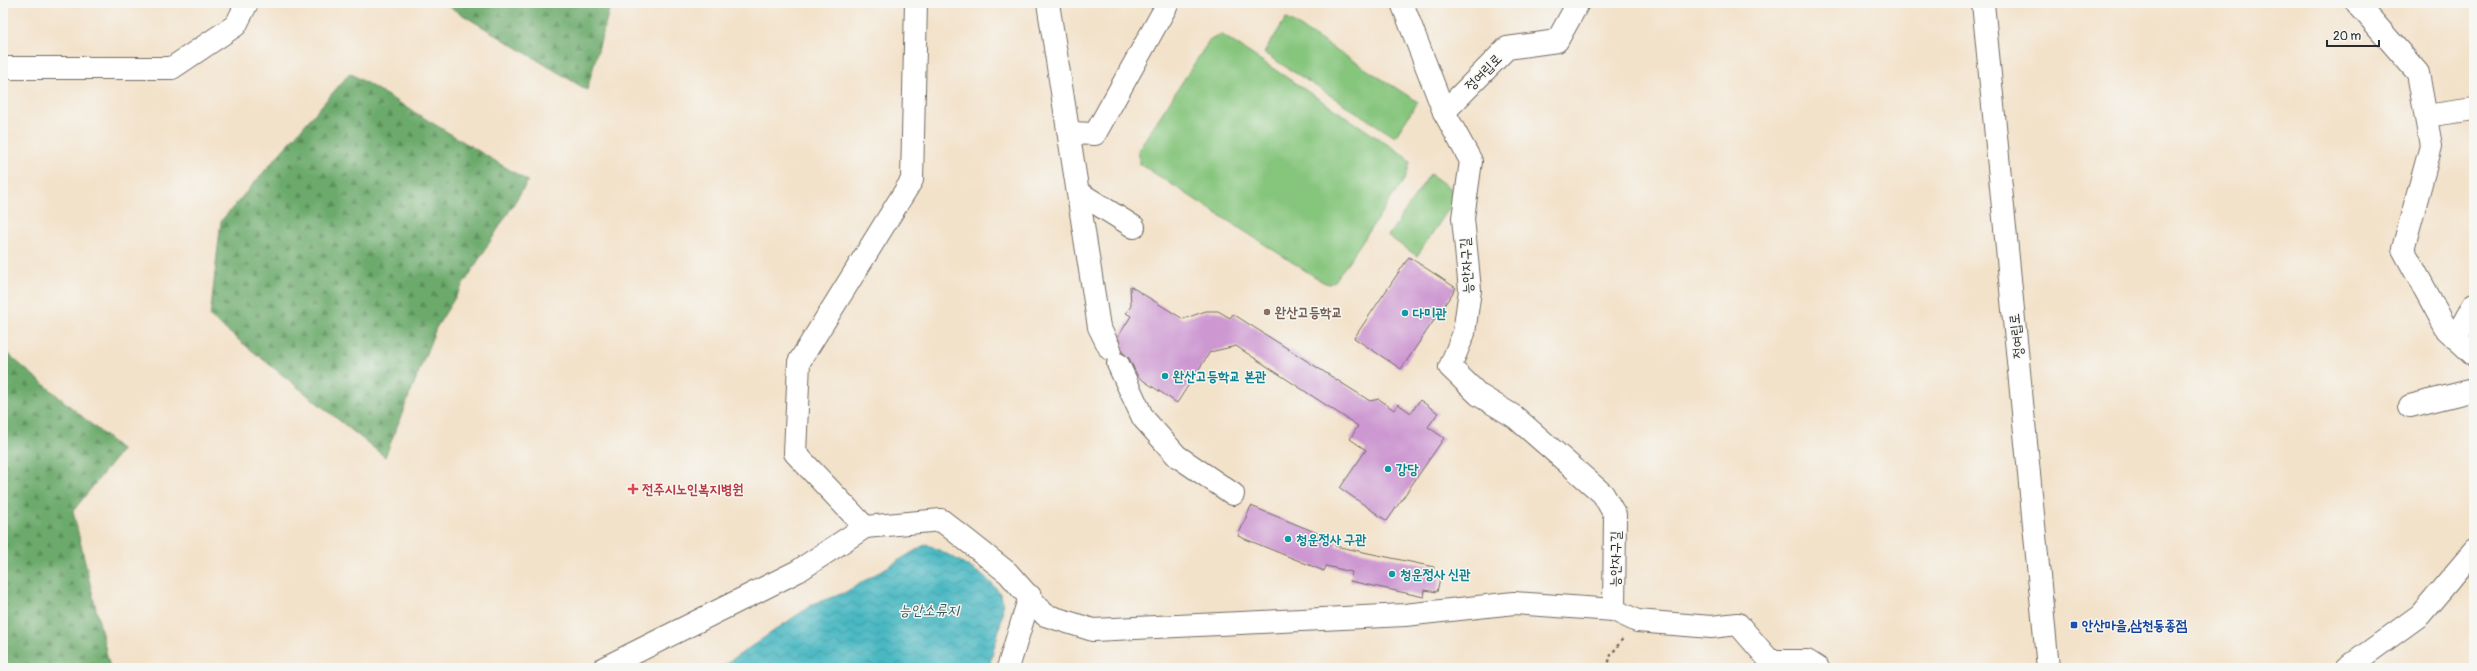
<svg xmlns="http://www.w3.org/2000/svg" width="2477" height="671" viewBox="0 0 2477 671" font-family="Pangolin,'Poor Story',sans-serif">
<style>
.grass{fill:#85c57c;stroke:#587854}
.forest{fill:url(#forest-firs);stroke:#4c6a4c}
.water{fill:url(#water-waves);stroke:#3a7276}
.building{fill:#cd98d1}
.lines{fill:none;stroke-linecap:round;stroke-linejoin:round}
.minor-casing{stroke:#716b63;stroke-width:24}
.path{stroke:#716b63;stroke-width:2.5;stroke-dasharray:3 3;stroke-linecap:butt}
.minor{stroke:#fff;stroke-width:22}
.education-dot{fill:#8d6e63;stroke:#f6f6f2;stroke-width:1.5}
.culture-dot{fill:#0f9aa8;stroke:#f6f6f2;stroke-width:1.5}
.health-dot{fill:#e0444e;stroke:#f6f6f2;stroke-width:1.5}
.transit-dot{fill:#1a4fb4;stroke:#f6f6f2;stroke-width:1.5}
.labels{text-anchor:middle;stroke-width:3;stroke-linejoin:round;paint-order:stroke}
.street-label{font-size:14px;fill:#2b2b2b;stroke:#f6f6f2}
.education-label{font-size:14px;font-weight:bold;fill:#785e54;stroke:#f6f6f2;text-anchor:start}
.culture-label{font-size:14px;font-weight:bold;fill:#0d838f;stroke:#f6f6f2;text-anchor:start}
.health-label{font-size:14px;font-weight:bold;fill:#be3a42;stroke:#f6f6f2;text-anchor:start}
.transit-label{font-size:14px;font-weight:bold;fill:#164399;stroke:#f6f6f2;text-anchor:start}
.water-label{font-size:15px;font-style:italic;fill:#365c60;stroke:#f6f6f2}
</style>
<defs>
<pattern id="forest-firs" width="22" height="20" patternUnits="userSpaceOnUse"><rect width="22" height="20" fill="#6caa6c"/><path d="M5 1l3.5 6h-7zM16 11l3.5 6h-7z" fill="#598b59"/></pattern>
<pattern id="water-waves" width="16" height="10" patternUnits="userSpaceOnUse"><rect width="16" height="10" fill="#49b8c2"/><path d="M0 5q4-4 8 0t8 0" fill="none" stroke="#3d969e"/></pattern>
</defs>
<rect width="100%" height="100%" fill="#f6f6f2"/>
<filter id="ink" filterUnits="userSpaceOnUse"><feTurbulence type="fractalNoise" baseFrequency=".025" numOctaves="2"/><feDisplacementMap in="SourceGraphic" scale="8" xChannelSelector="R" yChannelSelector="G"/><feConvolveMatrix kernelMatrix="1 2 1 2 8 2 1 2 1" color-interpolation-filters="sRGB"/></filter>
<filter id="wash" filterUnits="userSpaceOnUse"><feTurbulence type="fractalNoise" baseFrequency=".012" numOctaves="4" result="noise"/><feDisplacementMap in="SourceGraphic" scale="16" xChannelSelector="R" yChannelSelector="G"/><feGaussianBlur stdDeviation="0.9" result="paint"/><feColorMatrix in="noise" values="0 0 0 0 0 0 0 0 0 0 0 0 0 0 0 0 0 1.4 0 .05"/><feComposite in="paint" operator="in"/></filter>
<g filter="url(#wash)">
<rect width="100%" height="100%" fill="#f3e2ca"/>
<!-- grass -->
<g class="grass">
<path d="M1286,18l132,84 -23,35 -131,-84z"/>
<path d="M1221,34l184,122 5,6 -4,15 -71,104 -6,3 -6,-2 -183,-118 -2,-14 71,-109z"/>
<path d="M1430,174l29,20 -42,62 -29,-20z"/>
</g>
<!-- forest -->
<g class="forest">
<path d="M443,3h168l-24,87z"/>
<path d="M350,73l178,108 -92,147 -51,129 -175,-140 11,-96z"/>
<path d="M3,350l119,100 -49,61 37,157h-107z"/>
</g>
<!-- water -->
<path class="water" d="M926,544c18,8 71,34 76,55 4,16 -10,52 -13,69h-269l93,-64 31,-11z"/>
<g id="blocks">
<!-- building -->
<g class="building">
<path d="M1409,257l47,31 -55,81 -47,-31z"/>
<path d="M1130,286l53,33 23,-8h12l12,7 3,-4 137,87 9,-2 15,11 4,-6 13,9 9,-13 18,13 -10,14 16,11 -57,83 -47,-33 26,-38 -16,-11 8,-13 -122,-80 -26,6 -33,51 -39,-26 -9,-19 -7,-6 -4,-15 13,-21 -5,-3 5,-7z"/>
<path d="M1251,506l86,35 -2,5 99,21 -3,10 9,1 -3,14 -12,-2 -1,7 -74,-16 2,-9 -26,-6 -2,5 -86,-35z"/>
</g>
</g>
</g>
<g filter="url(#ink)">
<use href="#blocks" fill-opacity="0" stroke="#716b63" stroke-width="1"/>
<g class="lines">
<!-- minor casing -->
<g class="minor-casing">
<g id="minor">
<path d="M1048,3l51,324 11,22"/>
<path d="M1402,3l42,109 27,49 -8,57 7,72 -6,43 -14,34 29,28 36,22 88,77 12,21 -1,95"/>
<path d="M1983,3l65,665"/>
<path d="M2357,3l61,70 13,73 -28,103 44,81 27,25"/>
<path d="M3,68h169l64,-43 11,-22"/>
<path d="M1444,112l63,-64 50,-7 21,-38"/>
<path d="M2426,116l48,-7"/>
<path d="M1069,133l26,1 72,-129"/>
<path d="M1078,192l56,35"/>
<path d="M2455,338l19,-34"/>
<path d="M1118,364l25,54 34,38 56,38"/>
<path d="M2410,406l64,-16"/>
<path d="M865,527l76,-7 67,53 37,42 48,15 312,-15 109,-12 100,7 23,11 74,6 27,-3 32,37h37l11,7"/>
<path d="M604,668l194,-97 67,-44 -70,-74 4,-91 113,-182 4,-177"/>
<path d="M1008,668l22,-72"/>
<path d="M2347,668l73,-53 54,-64"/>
</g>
</g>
<!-- path -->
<path class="path" d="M1607,668l4,-13 13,-18"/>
<!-- minor -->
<use href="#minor" class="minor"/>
</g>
</g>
<!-- markers -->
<circle class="education-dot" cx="1267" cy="312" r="4"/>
<g class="culture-dot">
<circle cx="1405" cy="313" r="4"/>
<circle cx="1165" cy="376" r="4"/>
<circle cx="1388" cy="469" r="4"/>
<circle cx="1288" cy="539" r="4"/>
<circle cx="1392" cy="574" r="4"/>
</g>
<path class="health-dot" d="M631 483h4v4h4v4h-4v4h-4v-4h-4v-4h4z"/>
<rect class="transit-dot" x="2070" y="621" width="8" height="8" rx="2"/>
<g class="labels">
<!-- street labels -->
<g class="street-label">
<text transform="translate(1483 72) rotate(-45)" y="5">정여립로</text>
<text transform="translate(1466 266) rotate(-93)" y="5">능안자구길</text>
<text transform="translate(2016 336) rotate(-96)" y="5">정여립로</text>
<text transform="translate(1615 559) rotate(-89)" y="5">능안자구길</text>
</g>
<!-- education labels -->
<g class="education-label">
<text x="1275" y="317">완산고등학교</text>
</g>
<!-- culture labels -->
<g class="culture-label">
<text x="1413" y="318">다미관</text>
<text x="1173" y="381">완산고등학교 본관</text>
<text x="1396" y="474">강당</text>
<text x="1296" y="544">청운정사 구관</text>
<text x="1400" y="579">청운정사 신관</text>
</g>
<!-- health labels -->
<g class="health-label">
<text x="642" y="494">전주시노인복지병원</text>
</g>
<!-- transit labels -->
<g class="transit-label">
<text x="2082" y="630">안산마을,삼천동종점</text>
</g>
<!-- water labels -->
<g class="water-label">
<text x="929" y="615">능안소류지</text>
</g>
</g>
<!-- margin -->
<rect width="2477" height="671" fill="none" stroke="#f6f6f2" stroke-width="16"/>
<!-- scale -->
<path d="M2327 40v6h52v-6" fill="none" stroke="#2b2b2b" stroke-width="2"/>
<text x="2333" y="40" font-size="12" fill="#2b2b2b" stroke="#f6f6f2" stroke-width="3" paint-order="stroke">20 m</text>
</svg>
